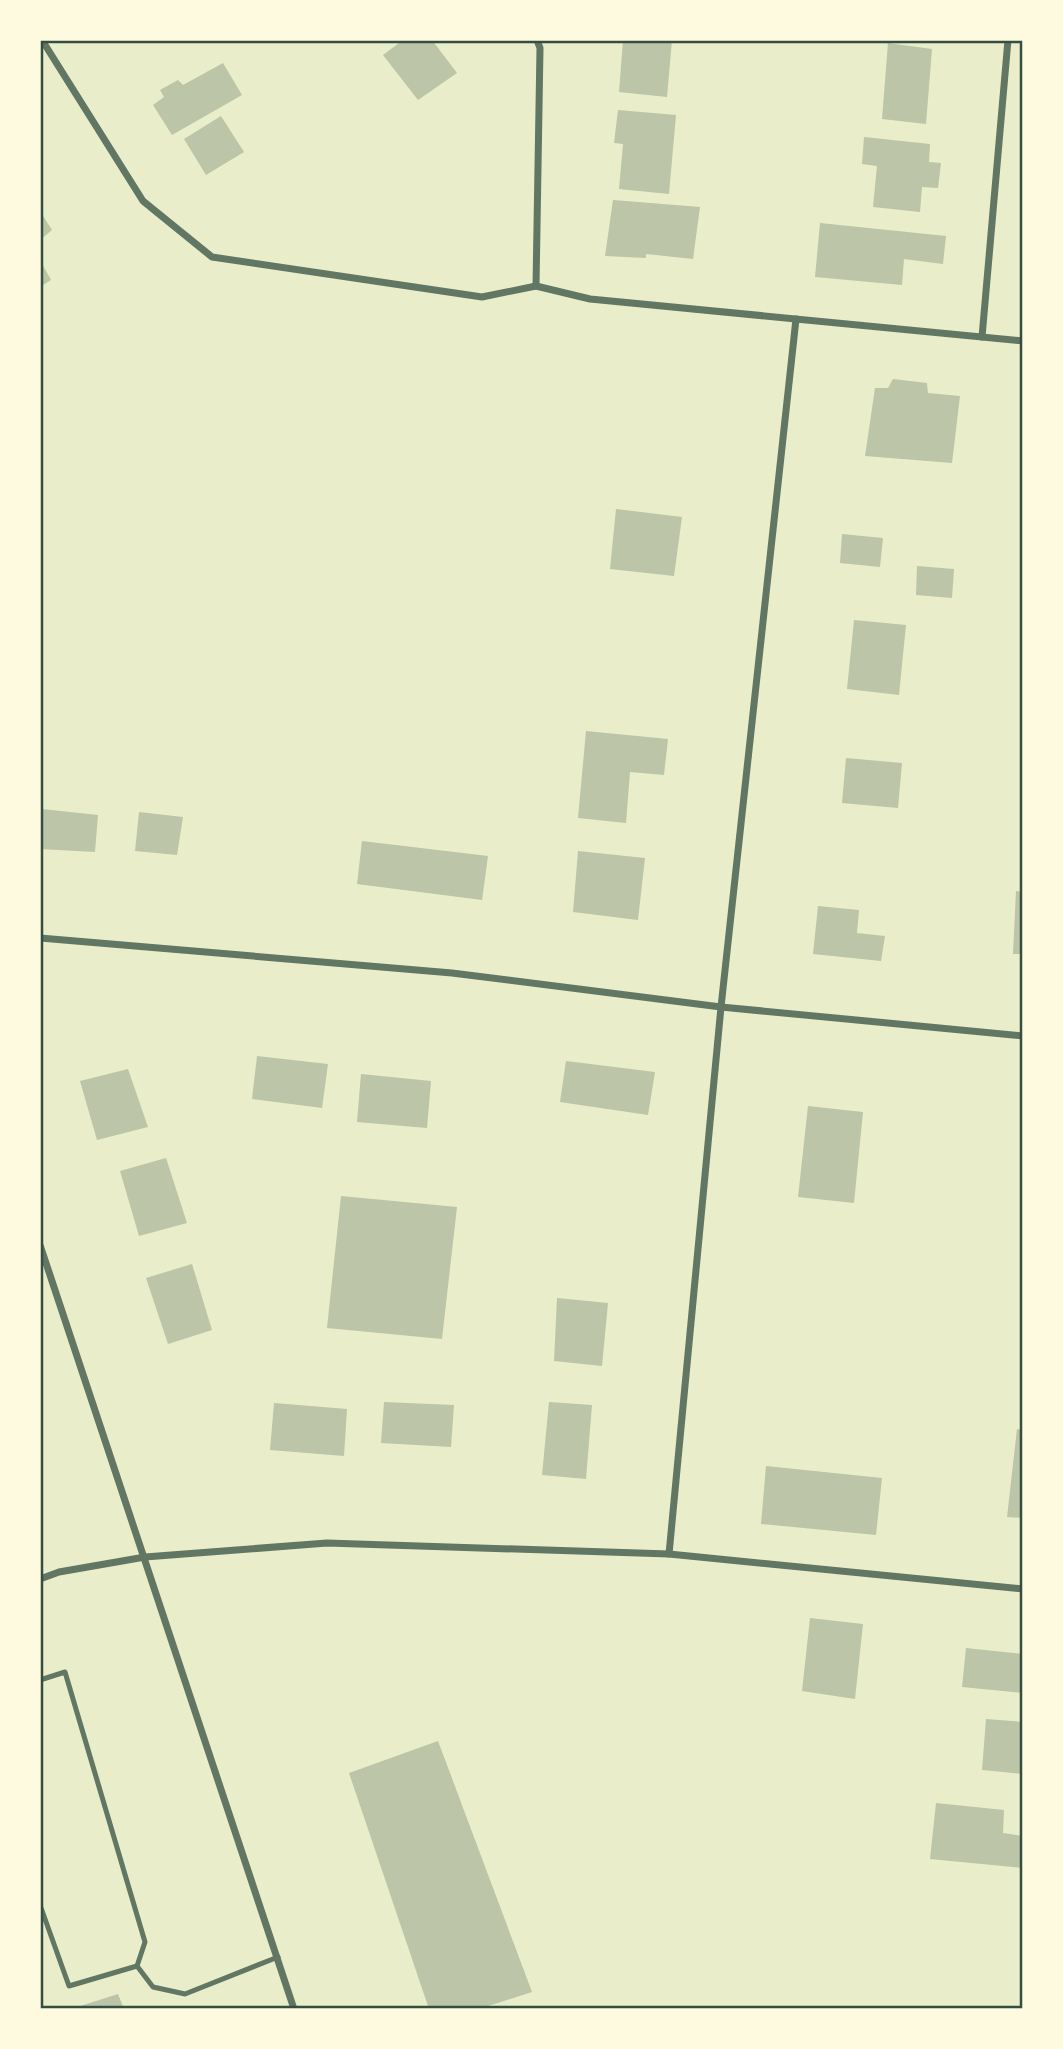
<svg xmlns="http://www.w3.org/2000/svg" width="1063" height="2049" viewBox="0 0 1063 2049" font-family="'Golos Text',sans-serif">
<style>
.building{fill:#bcc5a7}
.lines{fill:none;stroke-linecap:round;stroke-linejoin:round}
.service{stroke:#617663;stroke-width:5}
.minor{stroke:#617663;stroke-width:7}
.neatline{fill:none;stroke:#344e41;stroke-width:2.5}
</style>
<rect width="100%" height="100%" fill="#e9edc9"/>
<!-- building -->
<g class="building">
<path d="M403,40h29l25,33 -39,27 -35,-45z"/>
<path d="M623,40h49l-5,57 -48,-5z"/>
<path d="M888,43l44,6 -6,75 -44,-5z"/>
<path d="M223,63l19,32 -70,40 -19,-30 11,-8 -4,-7 18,-10 5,5z"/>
<path d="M618,110l58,5 -7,79 -50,-5 4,-45 -9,-1z"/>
<path d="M221,116l23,36 -38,23 -22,-36z"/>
<path d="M864,137l66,7 -1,18 12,1 -3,25 -16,-1 -2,25 -47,-5 4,-41 -15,-2z"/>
<path d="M613,200l87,7 -7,52 -47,-5v4l-41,-2z"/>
<path d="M40,211l12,19 -12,10z"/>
<path d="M820,223l126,13 -3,28 -39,-5 -2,26 -87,-8z"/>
<path d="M40,260l11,20 -11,7z"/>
<path d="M893,379l34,4 1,10 32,3 -8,67 -87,-7 10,-68h13z"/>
<path d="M616,509l66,8 -8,59 -64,-7z"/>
<path d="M842,534l41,4 -3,29 -40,-4z"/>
<path d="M917,566l37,3 -2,29 -36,-3z"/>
<path d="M854,620l52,5 -7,70 -52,-6z"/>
<path d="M586,731l82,8 -4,36 -34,-3 -4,51 -48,-5z"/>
<path d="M846,758l56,5 -4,45 -56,-5z"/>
<path d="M42,809l56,6 -3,37 -55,-3z"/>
<path d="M139,812l44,5 -6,38 -42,-4z"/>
<path d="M362,841l126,15 -6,44 -125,-16z"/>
<path d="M578,851l67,7 -7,62 -65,-8z"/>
<path d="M1016,891l7,1v62h-10z"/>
<path d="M818,906l41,4 -2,23 28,3 -4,25 -68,-7z"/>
<path d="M257,1056l71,8 -6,44 -70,-9z"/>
<path d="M566,1061l89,11 -7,43 -88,-13z"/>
<path d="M128,1069l20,58 -51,13 -17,-59z"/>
<path d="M361,1074l70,7 -4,47 -70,-6z"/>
<path d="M808,1106l55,6 -9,91 -56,-6z"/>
<path d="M166,1158l21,65 -48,13 -19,-65z"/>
<path d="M341,1196l116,11 -15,132 -115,-11z"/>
<path d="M192,1264l20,66 -44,14 -22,-66z"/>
<path d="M557,1298l51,5 -6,63 -48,-5z"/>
<path d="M384,1402l70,3 -3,42 -70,-4z"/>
<path d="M549,1402l43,3 -6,74 -44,-4z"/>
<path d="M274,1403l73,6 -3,47 -74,-6z"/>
<path d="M1017,1429l6,1v88l-16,-1z"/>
<path d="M766,1466l116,12 -6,57 -115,-11z"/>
<path d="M810,1618l53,6 -8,75 -53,-8z"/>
<path d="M966,1648l57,6v39l-61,-6z"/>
<path d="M986,1719l37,3v52l-41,-4z"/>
<path d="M438,1741l94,251 -53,17h-50l-80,-236z"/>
<path d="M936,1803l68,7 -1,23 20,3v32l-93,-9z"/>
<path d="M118,1994l6,15h-50v-1z"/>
</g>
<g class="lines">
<!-- service -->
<g class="service">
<path d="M40,1680l25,-8 80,270 -8,24"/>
<path d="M40,1905l29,81 68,-20 16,21 32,7 93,-37"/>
</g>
<!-- minor -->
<g class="minor">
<path d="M42,40l101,161 69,56 270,40 54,-11 54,13 433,42"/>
<path d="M536,286l4,-238 -3,-8"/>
<path d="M982,337l26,-297"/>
<path d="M40,938l412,35 269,34 302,29"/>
<path d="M40,1245l254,764"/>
<path d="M669,1554l52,-547 75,-688"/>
<path d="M40,1579l19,-7 86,-15 182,-14 342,11 354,35"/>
</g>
</g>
<!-- border -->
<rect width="1063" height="2049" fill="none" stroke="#fefae0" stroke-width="84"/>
<rect x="42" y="42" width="979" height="1965" class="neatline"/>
</svg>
